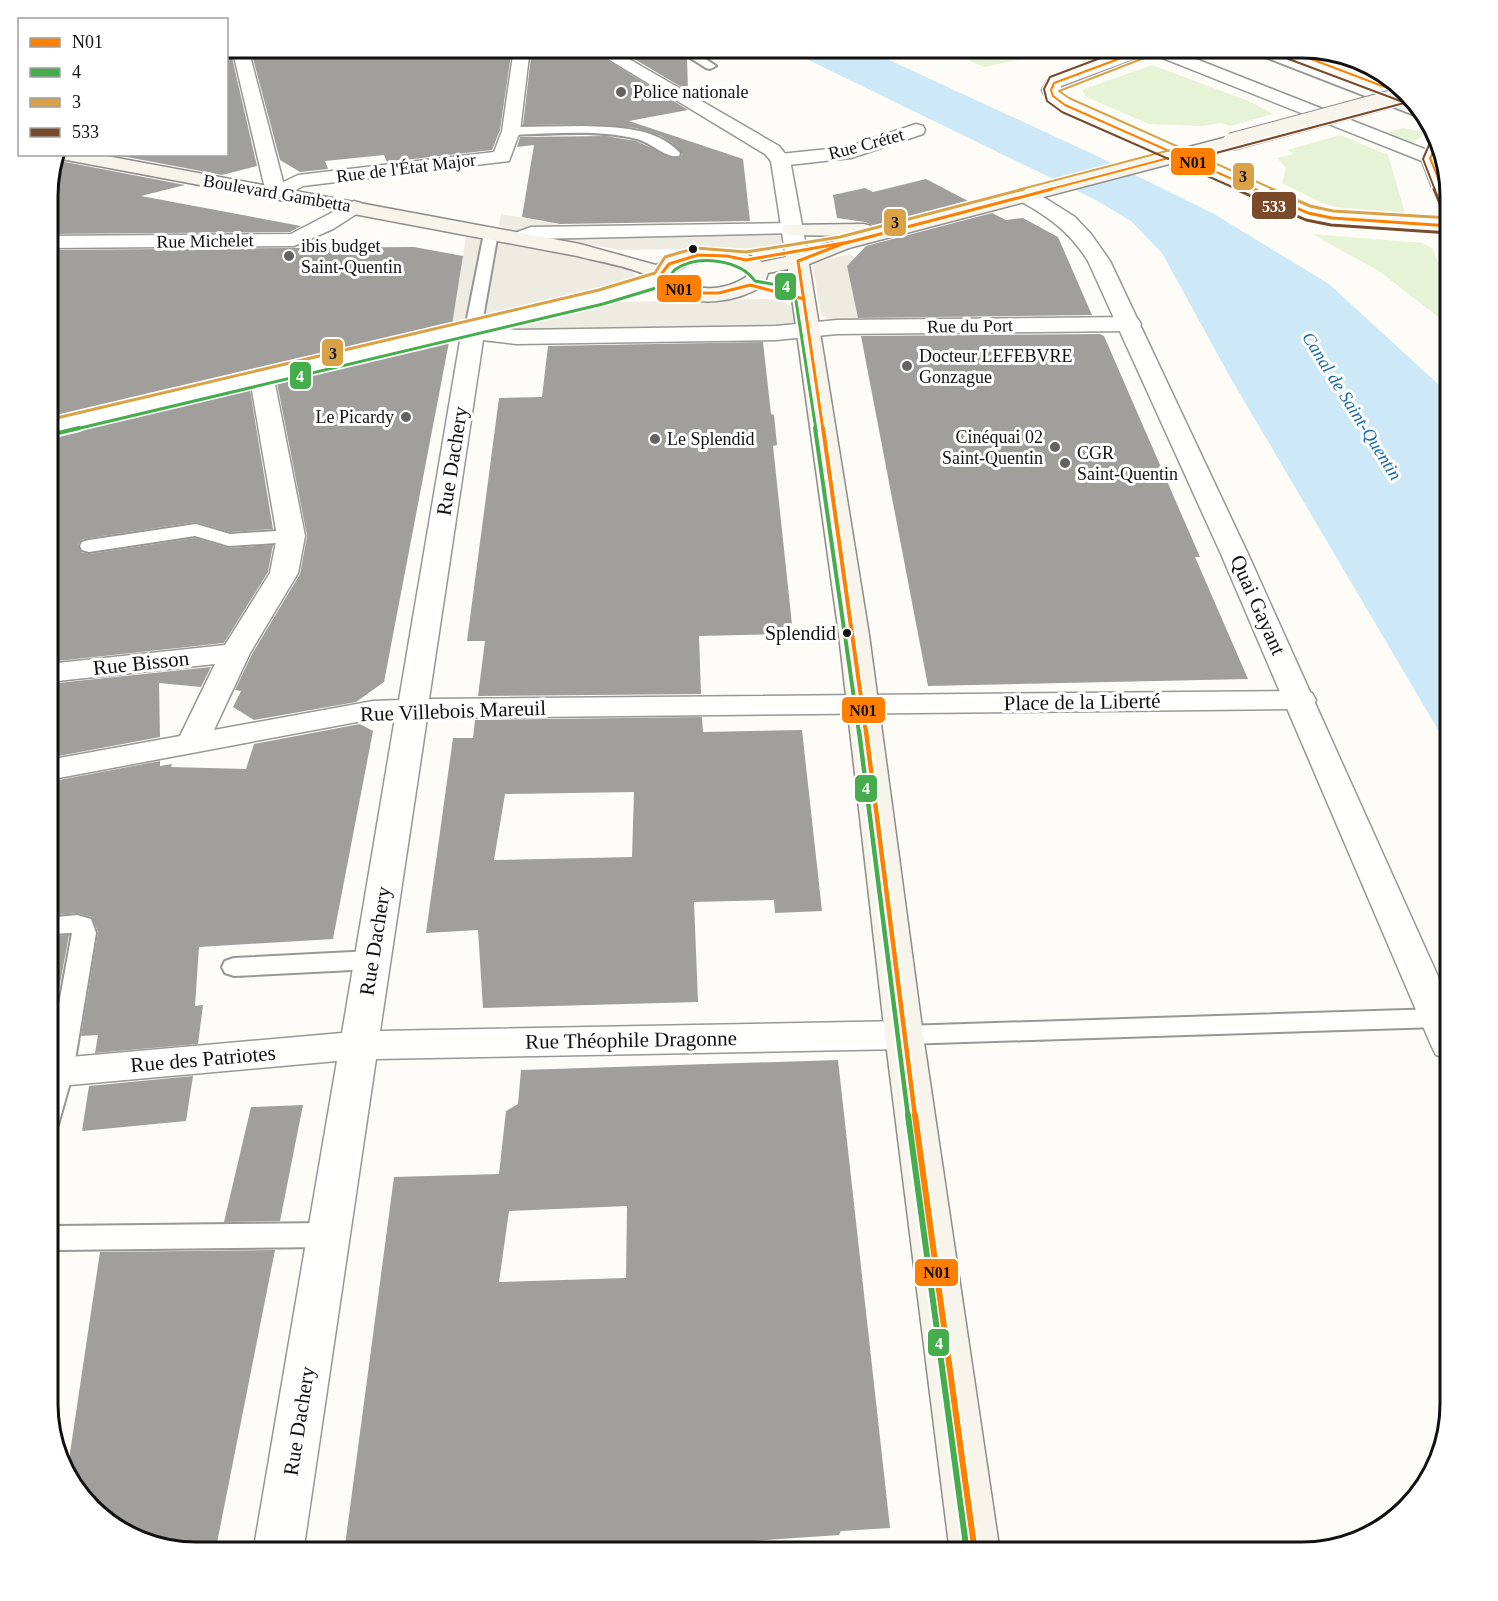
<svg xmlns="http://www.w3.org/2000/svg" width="1498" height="1601" viewBox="0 0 1498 1601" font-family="'Times New Roman',serif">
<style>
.green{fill:#e7f3d7}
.plaza{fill:#edebe2}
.water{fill:#cde8f7}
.building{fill:#a19f9c;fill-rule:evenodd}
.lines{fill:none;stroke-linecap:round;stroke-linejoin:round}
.service-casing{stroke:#979795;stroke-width:4}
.minor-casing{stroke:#979795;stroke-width:3}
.tertiary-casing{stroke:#979795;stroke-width:3}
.secondary-casing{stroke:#8e8d8b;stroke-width:3}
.service{fill:#fffffe;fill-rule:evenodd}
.minor{fill:#fffffe;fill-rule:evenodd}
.tertiary{fill:#fffffe;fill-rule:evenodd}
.secondary{fill:#f6f4eb;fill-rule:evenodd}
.secondary-bridge-casing{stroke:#8e8d8b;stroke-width:19;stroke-linecap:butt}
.secondary-bridge{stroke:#f6f4eb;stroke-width:17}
.bus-1-far4-casing{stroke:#fff;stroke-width:4.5}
.bus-1-far3-casing{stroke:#fff;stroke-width:6}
.bus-1-far2-casing{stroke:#fff;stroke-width:8}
.bus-1-far1-casing{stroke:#fff;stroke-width:9}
.bus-1-casing{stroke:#fff;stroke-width:10}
.bus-2-far3-casing{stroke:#fff;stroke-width:6}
.bus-2-far2-casing{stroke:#fff;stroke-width:8}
.bus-2-far1-casing{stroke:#fff;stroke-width:9}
.bus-2-casing{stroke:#fff;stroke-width:10}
.bus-3-far1-casing{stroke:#fff;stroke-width:4.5}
.bus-3-casing{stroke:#fff;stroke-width:6}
.bus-4-far1-casing{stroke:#fff;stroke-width:4.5}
.bus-4-casing{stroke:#fff;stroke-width:6}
.bus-1-far4{stroke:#ff8000;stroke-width:2}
.bus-1-far3{stroke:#ff8000;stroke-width:3}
.bus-1-far2{stroke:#ff8000;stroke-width:4}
.bus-1-far1{stroke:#ff8000;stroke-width:4.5}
.bus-1{stroke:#ff8000;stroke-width:6}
.bus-2-far3{stroke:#45ad4c;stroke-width:3}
.bus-2-far2{stroke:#45ad4c;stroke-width:4}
.bus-2-far1{stroke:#45ad4c;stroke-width:4.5}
.bus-2{stroke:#45ad4c;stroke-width:6}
.bus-3-far1{stroke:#d9a247;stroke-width:2}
.bus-3{stroke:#d9a247;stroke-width:3}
.bus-4-far1{stroke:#7a4b2a;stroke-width:2}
.bus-4{stroke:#7a4b2a;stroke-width:3}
.poi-dot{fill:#646362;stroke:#fff;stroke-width:2}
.bus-dot{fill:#111;stroke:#fff;stroke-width:2}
.labels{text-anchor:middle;stroke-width:6;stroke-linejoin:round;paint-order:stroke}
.far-poi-label{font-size:18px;fill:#111;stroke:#fff;text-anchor:start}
.far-street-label{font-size:18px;fill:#111;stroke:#fff}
.far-water-label{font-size:18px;font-style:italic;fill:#1768a6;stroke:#fff}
.bus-label{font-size:20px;fill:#111;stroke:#fff;text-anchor:end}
.street-label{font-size:21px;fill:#111;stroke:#fff}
.rim{fill:none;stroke:#111;stroke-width:3}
.line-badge{stroke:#fff;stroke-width:2}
.badge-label{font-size:16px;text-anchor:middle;font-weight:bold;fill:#fff}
.pale-badge-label{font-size:16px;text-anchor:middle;font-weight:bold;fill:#111}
</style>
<rect width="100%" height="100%" fill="#fdfcf7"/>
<!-- green -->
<g class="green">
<path d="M954,48h51l17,7 10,-3 18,1 -66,14 -39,-17z"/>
<path d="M1152,65l99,37 22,12 -43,12 -9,-3 -20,3 -52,-2 -63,-27 -4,-7z"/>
<path d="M1403,128l24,5 -16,10 -29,-9z"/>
<path d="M1340,135l48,20 17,58 -70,-6 -13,-4 -40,-20 4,-15 -9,-10 17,-4 -6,-4z"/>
<path d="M1312,234l110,9 10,5 18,45v33l-71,-55z"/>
</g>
<!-- plaza -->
<g class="plaza">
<path d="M501,214l72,13 209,-4 3,20 -3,3 -9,2 -153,2 -115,-22 -6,-3z"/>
<path d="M466,237l154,28 12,5 4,6 -3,5 -12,6 -173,40 7,-20z"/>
<path d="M849,254l10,6 -10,3 -2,4 12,55 -27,-1 -11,-6 -8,-48 2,-4z"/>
<path d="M769,299l13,2 12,8 4,30 -310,4v-5l9,-7 120,-29z"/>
</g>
<!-- water -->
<path class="water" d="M784,48h79l234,108 117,58 115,70 121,111v355l-220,-373 -68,-124 -31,-32 -37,-22z"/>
<!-- building -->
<g class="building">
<path d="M288,48h224l-12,82 -8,20 -105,12 -3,-7 -59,6 3,8 -28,3 -20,-12 -29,-109z"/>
<path d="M532,48h56l100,62 -59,11 114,38 7,62 -190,3 -38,-7 12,-72 -17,2 3,-10 86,-1 30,5 38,17h6l2,-4 -10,-11 -11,-7 -25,-8 -52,-4 -61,1z"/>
<path d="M660,48h13l14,10 1,33 -57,-34 21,-4z"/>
<path d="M226,53h5l26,113 -35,9 -111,-21h115z"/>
<path d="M55,160l130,25 -44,11 160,30 -11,6 -242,2v-47z"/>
<path d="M926,179l44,23 -95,24 -10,-4 -28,-4 -4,-23 32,-7 8,4z"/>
<path d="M992,213l14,7 17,-2 35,19 34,78 -234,3 -11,-52 19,-20z"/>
<path d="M414,247l49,9 -11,69 -404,93v-168z"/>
<path d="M1100,334l4,2 96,221h-5l53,122 -320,7 -67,-350z"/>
<path d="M449,342l-65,340 -28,20 -102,18 -21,-13 8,-16 -6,-1 17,-36 48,-80 7,-38 -30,-153z"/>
<path d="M763,342l8,72 3,1 3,30 -4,1 20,188 -94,2 2,58 -223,2 7,-55h-18l32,-243 43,-1 6,-51z"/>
<path d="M250,390l23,139 -43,3 -34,-10 -107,16 -8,2 -3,5 3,7 8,2 106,-16 34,10 44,-3 -5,27 -44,71 -176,19v-225z"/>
<path d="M211,667l-10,20 -42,-4 1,54 -112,21v-74z"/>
<path d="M702,717l1,15 99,-2 20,181 -47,2 -1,-13 -80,2 4,100 -215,6 -5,-78 -52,3 27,-195h20l2,-18zM634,792l-2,65 -138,3 11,-66z"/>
<path d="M360,724l13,7 -40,208 -134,8 -4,59 8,-1 -5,39 -103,9 3,-18 -17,1 17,-104 -6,-15 -15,-4 -29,3v-134l112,-21v5l12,-2 -1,3 75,2 8,-25z"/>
<path d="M69,935l-19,103h-2v-102z"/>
<path d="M838,1060l52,468 -49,3 -2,4 -87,6 1,12h-409l50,-376 105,-3 7,-63 12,-7 3,-34zM627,1206l-1,72 -127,4 10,-71z"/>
<path d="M193,1076l-7,45 -104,10 7,-45z"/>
<path d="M303,1105l-23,116 -56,1 27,-115z"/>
<path d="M275,1250l-60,303h-19l-65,-15 -52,-43 -12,-22 33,-221z"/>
</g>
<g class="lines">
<!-- service casing -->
<g class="service-casing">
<g id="service">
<path d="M634,48h24l-6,3 -41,8 -6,-3 2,-2z"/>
<path d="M675,48h14l27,18 -6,3 -4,-1z"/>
<path d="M1242,48h16l164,64 5,8z"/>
<path d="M584,126c32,1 73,1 96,27l-1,3c-12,3 -29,-14 -42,-17 -41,-10 -85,-5 -126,-4l-6,-4 6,-4z"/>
<path d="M1435,139h2l5,9 -7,13h-10l-1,-3z"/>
<path d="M491,229l7,4 -17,96 -8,5 -8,-5 19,-96z"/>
<path d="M196,524l34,10 61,-4 7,2 2,4 -2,4 -7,2 -62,4 -34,-10 -106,16 -7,-2 -2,-4 2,-4 7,-2z"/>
<path d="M77,915l14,4 5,14 -23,139 -15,53 -10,3v-64l24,-131 -24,1v-16z"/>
<path d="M372,951l9,3 3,6 -3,6 -9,3 -138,7 -9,-3 -3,-6 3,-6 9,-3z"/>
<path d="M1438,1009l9,2 3,5 -3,9 -9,2 -534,17 -9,-2 -4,-7 4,-7 9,-2z"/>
<path d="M329,1223l10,4 4,8 -4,8 -10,4 -271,3 -10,-4v-16l10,-4z"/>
</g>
</g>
<!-- minor casing -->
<g class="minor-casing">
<g id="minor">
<path d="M232,48h16l38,145 -3,4h-14l-3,-4z"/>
<path d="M1133,48h35l269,106 9,21 4,39 -7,-2 -3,-4 -18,-47 -272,-108 -89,33v8l10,7 243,107 18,4 118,8v12l-118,-8 -31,-7 -242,-108 -12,-9 -5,-10 6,-11z"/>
<path d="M916,124l7,2 2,4 -2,4 -72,24 -71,8 -7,-2 -3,-4 3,-4 7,-2 68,-7z"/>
<path d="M354,201l7,2 3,4 -3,4 -28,18 -39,17 -246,2v-12l243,-2z"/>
<path d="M792,223l7,2 3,4 -3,4 -265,6 -15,5 -7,-2 -3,-4 3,-4 19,-7z"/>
<path d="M1130,317l8,2 3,5 -3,5 -8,2 -293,3 -61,6 -260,4 -33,-4 -54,359 872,-8 11,2 4,7 -4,7 -11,2 -874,9 -47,313 524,-10 13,4 6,10 -6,10 -13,4 -528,10 -73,494h-50l84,-492 -289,26v-28l294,-26 53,-315 -22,1 -325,61v-20l132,-24 35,-72 -167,18v-18l177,-19 45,-72 7,-37 -27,-157 4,-5 8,-2 8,2 4,5 31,157 -7,37 -48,80 -36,77 159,-29 26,-1 63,-371 3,-5c12,-3 36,5 51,6l260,-4 61,-6z"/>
</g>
</g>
<!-- tertiary casing -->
<g class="tertiary-casing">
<g id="tertiary">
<path d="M514,48h16l-10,83 -11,30 -206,25 -20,11h-14l-3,-4 3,-4 29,-14 196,-23 8,-21z"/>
<path d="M590,48h20l169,98 11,14 17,92 -4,4 -7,2 -7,-2 -4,-4 -14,-91 -6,-7z"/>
<path d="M1025,190l20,8 30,19 16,17 19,27 138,293 202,449v56l-14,-4 -5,-10 -210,-491 -133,-293c-18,-29 -40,-45 -70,-61l-3,-4 3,-4z"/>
<path d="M663,272l8,1 3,5 -3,5 -62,19 -561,133v-15l425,-98 120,-30z"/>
</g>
</g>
<!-- secondary casing -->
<g class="secondary-casing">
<path id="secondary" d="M1231,136l7,2 2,4 -2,4 -389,102 -40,16 60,371 54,400 77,518h-50l-65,-518 -46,-400 -51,-366 -20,4 -4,12c-27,18 -69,23 -98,6 -6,-4 -11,-12 -17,-15 -21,-10 -49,-14 -72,-20l-521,-98 1,-4h39l484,90 76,21 21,-11 35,-6 32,5 18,9 24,-5 -1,-5 4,-4 7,-2 10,5 43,-15 -57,-1 -7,-2 -3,-4 3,-4 79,-1 7,2 3,3zM712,260l19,3 16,8 -1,6c-21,14 -52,16 -72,-1v-4l16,-8z"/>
</g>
<!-- service -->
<use href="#service" class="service"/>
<!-- minor -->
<use href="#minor" class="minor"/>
<!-- tertiary -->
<use href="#tertiary" class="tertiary"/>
<!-- secondary -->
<use href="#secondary" class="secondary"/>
<!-- secondary-bridge casing -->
<g class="secondary-bridge-casing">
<path id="secondary-bridge" d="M1231,142l175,-47"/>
</g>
<!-- secondary-bridge -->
<use href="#secondary-bridge" class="secondary-bridge"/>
<!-- bus-1-far4 casing -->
<g class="bus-1-far4-casing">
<g id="bus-1-far4">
<path d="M1148,48l-94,35 -3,7 2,6 12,9 192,85"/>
<path d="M1282,48l124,47"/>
<path d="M1439,142l-9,16 13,32"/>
<path d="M1047,190l133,-35"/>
</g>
</g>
<!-- bus-1-far3 casing -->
<g class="bus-1-far3-casing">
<g id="bus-1-far3">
<path d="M1253,189l55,24 24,5 118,8"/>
<path d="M1442,189l8,19"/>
<path d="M804,299l-54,-14 -31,8h-29l-16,-7 -12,-13 7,-9 29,-9 29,1 19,4 103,-18"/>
<path d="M823,430l-25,-169 44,-17 210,-55"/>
</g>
</g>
<!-- bus-1-far2 casing -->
<g class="bus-1-far2-casing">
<path id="bus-1-far2" d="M823,428l43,305"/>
</g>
<!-- bus-1-far1 casing -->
<g class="bus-1-far1-casing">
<path id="bus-1-far1" d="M866,731l49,385"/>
</g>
<!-- bus-1 casing -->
<g class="bus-1-casing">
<path id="bus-1" d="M915,1115l60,438"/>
</g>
<!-- bus-2-far3 casing -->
<g class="bus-2-far3-casing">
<path id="bus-2-far3" d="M72,430l531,-126 63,-19c3,-5 5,-13 10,-16 23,-15 64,-9 79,12l39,7 22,142"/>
</g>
<!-- bus-2-far2 casing -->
<g class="bus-2-far2-casing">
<g id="bus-2-far2">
<path d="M815,428l44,305"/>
<path d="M50,435l29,-7"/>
</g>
</g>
<!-- bus-2-far1 casing -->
<g class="bus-2-far1-casing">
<path id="bus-2-far1" d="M859,731l49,385"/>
</g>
<!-- bus-2 casing -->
<g class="bus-2-casing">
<path id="bus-2" d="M908,1115l59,438"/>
</g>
<!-- bus-3-far1 casing -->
<g class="bus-3-far1-casing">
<g id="bus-3-far1">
<path d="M1303,48l85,32"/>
<path d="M1152,55l-93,36 10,7 206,92"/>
<path d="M1018,190l160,-42"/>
</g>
</g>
<!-- bus-3 casing -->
<g class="bus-3-casing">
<g id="bus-3">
<path d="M1271,189l39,17 23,5 117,7"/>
<path d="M48,420l551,-130 56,-17 10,-16 31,-9 50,4 94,-15 184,-48"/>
</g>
</g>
<!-- bus-4-far1 casing -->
<g class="bus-4-far1-casing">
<g id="bus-4-far1">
<path d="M1127,48l-77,29 -6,12 3,12 15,11 177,78"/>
<path d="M1278,55l125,47"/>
<path d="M1432,138l-9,21 12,31"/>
<path d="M1182,162l226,-60"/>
</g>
</g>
<!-- bus-4 casing -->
<g class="bus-4-casing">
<g id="bus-4">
<path d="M1235,189l71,31 25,5 118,8"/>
<path d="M1434,189l9,22"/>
</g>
</g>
<!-- bus-1-far4 -->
<use href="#bus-1-far4" class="bus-1-far4"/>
<!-- bus-1-far3 -->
<use href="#bus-1-far3" class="bus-1-far3"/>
<!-- bus-1-far2 -->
<use href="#bus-1-far2" class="bus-1-far2"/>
<!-- bus-1-far1 -->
<use href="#bus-1-far1" class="bus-1-far1"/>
<!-- bus-1 -->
<use href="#bus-1" class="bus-1"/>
<!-- bus-2-far3 -->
<use href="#bus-2-far3" class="bus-2-far3"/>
<!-- bus-2-far2 -->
<use href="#bus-2-far2" class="bus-2-far2"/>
<!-- bus-2-far1 -->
<use href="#bus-2-far1" class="bus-2-far1"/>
<!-- bus-2 -->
<use href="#bus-2" class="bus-2"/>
<!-- bus-3-far1 -->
<use href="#bus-3-far1" class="bus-3-far1"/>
<!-- bus-3 -->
<use href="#bus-3" class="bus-3"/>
<!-- bus-4-far1 -->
<use href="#bus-4-far1" class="bus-4-far1"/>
<!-- bus-4 -->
<use href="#bus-4" class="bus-4"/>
</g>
<!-- markers -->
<g class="poi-dot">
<circle cx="621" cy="92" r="6"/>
<circle cx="289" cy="256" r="6"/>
<circle cx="907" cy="366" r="6"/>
<circle cx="406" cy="417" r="6"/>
<circle cx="655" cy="439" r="6"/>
<circle cx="1055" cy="447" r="6"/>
<circle cx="1065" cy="463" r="6"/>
</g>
<g class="bus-dot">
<circle cx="693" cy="249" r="5"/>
<circle cx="847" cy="633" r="5"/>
</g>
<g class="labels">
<!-- far-poi labels -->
<g class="far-poi-label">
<text x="633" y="98">Police nationale</text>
<text x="301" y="252">ibis budget<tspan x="301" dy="21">Saint-Quentin</tspan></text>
<text x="919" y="362">Docteur LEFEBVRE<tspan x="919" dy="21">Gonzague</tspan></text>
<text x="394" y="423" text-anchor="end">Le Picardy</text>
<text x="1043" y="443" text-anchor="end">Cinéquai 02<tspan x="1043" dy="21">Saint-Quentin</tspan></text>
<text x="667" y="445">Le Splendid</text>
<text x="1077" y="459">CGR<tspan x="1077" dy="21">Saint-Quentin</tspan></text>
</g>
<!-- far-street labels -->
<g class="far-street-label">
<text transform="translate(866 144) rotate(-15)" y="6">Rue Crétet</text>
<text transform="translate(406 168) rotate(-7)" y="6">Rue de l'État Major</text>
<text transform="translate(277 193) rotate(10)" y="6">Boulevard Gambetta</text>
<text transform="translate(205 241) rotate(-1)" y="6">Rue Michelet</text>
<text transform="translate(970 326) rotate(-1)" y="6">Rue du Port</text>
</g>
<!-- far-water labels -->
<g class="far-water-label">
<text transform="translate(1352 406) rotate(58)" y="6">Canal de Saint-Quentin</text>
</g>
<!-- bus labels -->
<g class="bus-label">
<text x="836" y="640">Splendid</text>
</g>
<!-- street labels -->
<g class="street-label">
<text transform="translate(452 461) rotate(-81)" y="7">Rue Dachery</text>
<text transform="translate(1258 605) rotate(66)" y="7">Quai Gayant</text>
<text transform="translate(141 663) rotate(-6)" y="7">Rue Bisson</text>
<text transform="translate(1082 702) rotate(-1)" y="7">Place de la Liberté</text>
<text transform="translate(453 711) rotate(-2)" y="7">Rue Villebois Mareuil</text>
<text transform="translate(375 941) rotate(-81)" y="7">Rue Dachery</text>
<text transform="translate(631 1040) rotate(-1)" y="7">Rue Théophile Dragonne</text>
<text transform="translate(203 1059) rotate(-5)" y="7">Rue des Patriotes</text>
<text transform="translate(299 1421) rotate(-81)" y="7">Rue Dachery</text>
</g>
</g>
<!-- crop -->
<path d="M0 0H1498V1601H0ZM196 58H1302A138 138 0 0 1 1440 196V1404A138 138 0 0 1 1302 1542H196A138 138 0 0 1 58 1404V196A138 138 0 0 1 196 58Z" fill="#fff" fill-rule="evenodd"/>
<path class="rim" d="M196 58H1302A138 138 0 0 1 1440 196V1404A138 138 0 0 1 1302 1542H196A138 138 0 0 1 58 1404V196A138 138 0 0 1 196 58Z"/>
<g class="line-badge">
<rect x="1170" y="147" width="46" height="29" rx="6" fill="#ff8000"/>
<rect x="1232" y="162" width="23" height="29" rx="6" fill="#d9a247"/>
<rect x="1251" y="191" width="46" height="29" rx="6" fill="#7a4b2a"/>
<rect x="883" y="208" width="24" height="29" rx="6" fill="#d9a247"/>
<rect x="774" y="272" width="23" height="29" rx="6" fill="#45ad4c"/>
<rect x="656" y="274" width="46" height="29" rx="6" fill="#ff8000"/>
<rect x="321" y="338" width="23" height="29" rx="6" fill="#d9a247"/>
<rect x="289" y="361" width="23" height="29" rx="6" fill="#45ad4c"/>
<rect x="841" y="696" width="45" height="28" rx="6" fill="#ff8000"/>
<rect x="854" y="774" width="24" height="29" rx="6" fill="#45ad4c"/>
<rect x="914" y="1258" width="45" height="29" rx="6" fill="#ff8000"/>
<rect x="927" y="1328" width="23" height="29" rx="6" fill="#45ad4c"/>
</g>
<g class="badge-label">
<text x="1274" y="212">533</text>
<text x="786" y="292">4</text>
<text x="300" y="382">4</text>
<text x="866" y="794">4</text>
<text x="939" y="1349">4</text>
</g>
<g class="pale-badge-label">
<text x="1193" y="168">N01</text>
<text x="1243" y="182">3</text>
<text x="895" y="228">3</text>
<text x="679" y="295">N01</text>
<text x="333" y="359">3</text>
<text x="863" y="716">N01</text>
<text x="937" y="1278">N01</text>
</g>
<!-- legend -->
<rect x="18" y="18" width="210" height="138" fill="#ffffff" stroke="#a0a0a0" stroke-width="1.5"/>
<rect x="30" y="38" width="30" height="9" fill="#ff8000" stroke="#a0a0a0" stroke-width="1.5"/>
<text x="72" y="48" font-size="18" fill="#111111">N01</text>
<rect x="30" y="68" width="30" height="9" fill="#45ad4c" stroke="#a0a0a0" stroke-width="1.5"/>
<text x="72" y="78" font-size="18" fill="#111111">4</text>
<rect x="30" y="98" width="30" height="9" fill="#d9a247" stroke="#a0a0a0" stroke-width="1.5"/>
<text x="72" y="108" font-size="18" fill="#111111">3</text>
<rect x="30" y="128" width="30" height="9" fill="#7a4b2a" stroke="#a0a0a0" stroke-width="1.5"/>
<text x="72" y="138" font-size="18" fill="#111111">533</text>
</svg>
